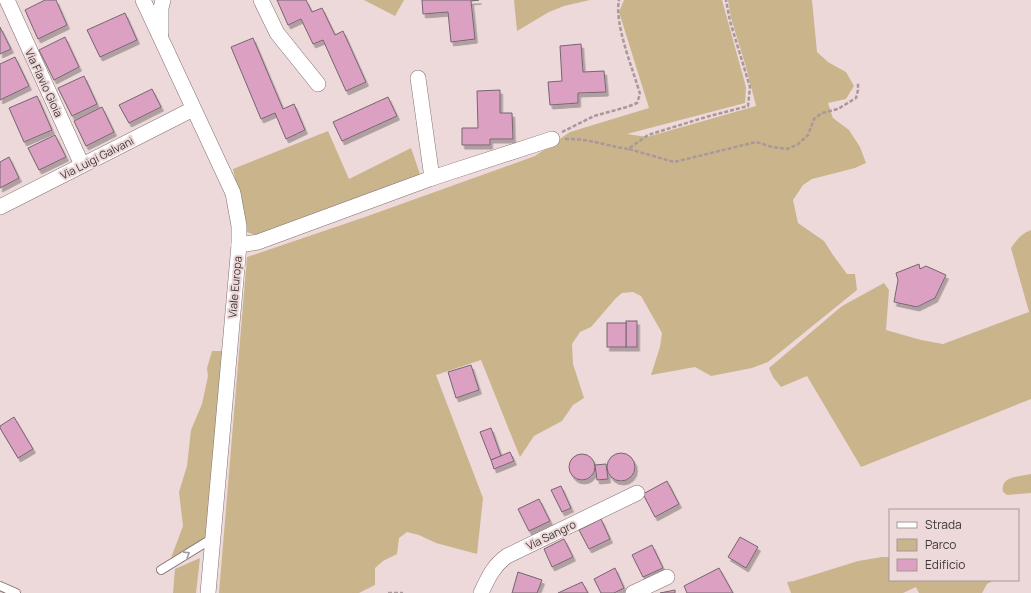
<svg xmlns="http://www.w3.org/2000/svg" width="1031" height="593" viewBox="0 0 1031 593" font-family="Manrope,sans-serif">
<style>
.green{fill:#cab48c}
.building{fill:#dba0c2;stroke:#75666f;filter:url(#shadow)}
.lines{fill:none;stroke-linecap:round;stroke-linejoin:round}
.service-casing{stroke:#837171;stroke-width:10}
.minor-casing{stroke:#837171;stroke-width:16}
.path{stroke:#a89899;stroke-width:2.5;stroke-dasharray:4 2;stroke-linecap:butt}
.service{stroke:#fff;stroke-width:8}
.minor{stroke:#fff;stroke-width:15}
.oneway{stroke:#9e9a9a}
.labels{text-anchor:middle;stroke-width:4;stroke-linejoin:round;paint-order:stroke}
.street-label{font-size:11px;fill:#3d3636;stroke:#eed9da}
</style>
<defs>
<filter id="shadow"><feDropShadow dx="2.5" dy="4" stdDeviation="0" flood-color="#0004"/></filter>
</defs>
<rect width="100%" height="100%" fill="#eed9da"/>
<!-- green -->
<g class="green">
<path d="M364,0h40l-9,16z"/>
<path d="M514,0h76l-26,6 -15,6 -32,19z"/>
<path d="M624,0h98l24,87 -1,16 -118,31 20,3 109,-31 -10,-39 -15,-49 -3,-18h84l5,52 11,10 18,10 8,14 -8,13 -18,4 5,15 16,12 11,17 6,16 -11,5 -43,11 -9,6 -10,15 5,23 26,18 9,14 14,19h8l2,16 -89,72 -16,6 -41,8 -16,-9 -44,8 9,-28 2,-14 -21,-37 -8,-4 -11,1 -6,5 -25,29 -11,5 -8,12 1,20 11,34 -11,7 -11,16 -28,15 -14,21 -39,-97 -45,15 47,123 -6,56 -41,-11 -17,-8 -12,-3 -8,6 -2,16 -14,7 -8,7v17l-16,8h-140l28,-336 118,-40 170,-61 35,-24 79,-24 -30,-96z"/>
<path d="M328,131l21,48 62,-31 10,29 -164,59 -10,-4 -14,-63z"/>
<path d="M1031,230v169l-170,68 -54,-91 -26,11 -8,-10 -4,-9 73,-62 42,-23 5,7 -3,40 35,10 22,4 86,-32 -18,-64c5,-8 11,-15 20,-18z"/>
<path d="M212,351h11l-17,187 -35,20 12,-32 -4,-34 8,-26 4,-36 11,-26 6,-28 -1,-8z"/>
<path d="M1031,474v19l-24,2 -4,-3c-3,-16 15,-15 28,-18z"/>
<path d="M882,557h8v23h104l-7,4 -5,9h-63l-3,-6 -13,6h-112l-4,-11 7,-1 64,-20z"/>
<path d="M200,558l-4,35h-23l2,-24z"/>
</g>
<!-- building -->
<g class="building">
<path d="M45,0h11l11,25 -29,14 -13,-29z"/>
<path d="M277,0h29l6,12 10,-4 13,27 8,-4 23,51 -20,9 -23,-51 -10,4 -12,-25 -13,6z"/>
<path d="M422,0h57l-8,1 4,38 -24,3 -3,-30 -25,2z"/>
<path d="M125,13l12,27 -37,17 -13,-27z"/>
<path d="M0,27l11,22 -11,5z"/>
<path d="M65,37l14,30 -25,13 -15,-30z"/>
<path d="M253,38l30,71 11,-5 11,26 -19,9 -11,-26 -14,6 -30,-72z"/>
<path d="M581,44l2,28 21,-1 2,21 -28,1v10l-28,2 -2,-23 14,-1 -2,-35z"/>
<path d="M15,57l14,29 -29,14v-36z"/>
<path d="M84,76l13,28 -25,12 -14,-28z"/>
<path d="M152,89l9,18 -32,16 -10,-18z"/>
<path d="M500,90v23h12l1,26h-23v6h-28v-17h16l-1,-37z"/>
<path d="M37,96l15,34 -28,12 -15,-34z"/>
<path d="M388,97l9,19 -55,25 -9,-19z"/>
<path d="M102,107l12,25 -28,14 -12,-25z"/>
<path d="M55,135l11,22 -27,13 -11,-22z"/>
<path d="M9,157l10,21 -19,10v-26z"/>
<path d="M919,264l1,5 6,-3 20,9 -11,23 -18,9 -23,-5 4,-22 -2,-7z"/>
<rect x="626" y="321" width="11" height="26"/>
<rect x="607" y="323" width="19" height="24"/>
<path d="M471,365l8,25 -23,8 -8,-26z"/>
<path d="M14,417l19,32 -15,9 -18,-30v-2z"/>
<path d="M491,428l10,28 -10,4 -11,-28z"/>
<path d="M510,452l4,9 -20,8 -3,-9z"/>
<circle cx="621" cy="467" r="14"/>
<circle cx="582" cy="467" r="13"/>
<path d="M606,464l2,15 -11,1 -2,-15z"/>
<path d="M667,481l12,23 -24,13 -12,-23z"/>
<path d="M561,486l10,22 -9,4 -11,-22z"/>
<path d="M539,499l11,22 -21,10 -11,-22z"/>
<path d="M601,519l9,20 -21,10 -10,-19z"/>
<path d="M740,537l18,10 -12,21 -18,-11z"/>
<path d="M564,539l9,18 -21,10 -8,-18z"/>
<path d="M652,545l11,23 -20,9 -11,-22z"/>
<path d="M615,568l9,20 -10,5h-13l-7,-14z"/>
<path d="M719,568l14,25h-46l-3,-7z"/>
<path d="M518,572l24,8 -5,13h-25z"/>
<path d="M582,582l6,11h-30z"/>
<path d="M675,590v3h-15z"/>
</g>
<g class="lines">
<!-- service casing -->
<g class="service-casing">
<g id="service">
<path d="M161,570l52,-32"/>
<path d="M0,586l16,7"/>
</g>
</g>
<!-- minor casing -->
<g class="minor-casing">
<g id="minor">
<path d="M7,0l75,165"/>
<path d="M143,0l90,193 6,33v19l-31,348"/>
<path d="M261,0l16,33 41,51"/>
<path d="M161,33v-25l2,-8"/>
<path d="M432,178l120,-39"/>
<path d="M0,207l193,-98"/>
<path d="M239,245l19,-3 174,-64 -14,-100"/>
<path d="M481,593c7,-15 12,-27 26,-37l130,-63"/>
<path d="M633,593l34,-16"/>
</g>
</g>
<!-- path -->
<g class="path">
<path d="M562,132l32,-16 33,-9 10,-4 3,-9c-7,-25 -26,-70 -21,-94"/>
<path d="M565,139c22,-1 42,7 63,10l20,-14 58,-18 42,-11 2,-19 -20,-66 -4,-21"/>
<path d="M629,149l45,13 82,-20 16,5 15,2 10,-4 11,-10 6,-16 8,-6 16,-4 18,-11 2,-8v-7"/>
<path d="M388,593h15"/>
</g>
<!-- service -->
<use href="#service" class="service"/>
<!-- minor -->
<use href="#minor" class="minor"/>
</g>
<!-- one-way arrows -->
<defs><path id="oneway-chevron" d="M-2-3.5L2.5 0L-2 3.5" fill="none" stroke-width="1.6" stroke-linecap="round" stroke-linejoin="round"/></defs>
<use class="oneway" href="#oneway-chevron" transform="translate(187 554) rotate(-32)"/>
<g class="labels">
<!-- street labels -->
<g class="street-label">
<text transform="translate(44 83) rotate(65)" y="4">Via Flavio Gioia</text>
<text transform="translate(97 158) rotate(-27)" y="4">Via Luigi Galvani</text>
<text transform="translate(235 287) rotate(-85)" y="4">Viale Europa</text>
<text transform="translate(551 535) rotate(-26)" y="4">Via Sangro</text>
</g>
</g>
<!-- legend -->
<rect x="889" y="509" width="130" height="72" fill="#eed9da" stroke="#a79898"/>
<rect x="897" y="522" width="20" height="6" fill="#ffffff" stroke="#a79898"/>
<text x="925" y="529" font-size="12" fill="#3d3636">Strada</text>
<rect x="897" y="539" width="20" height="12" fill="#cab48c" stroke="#a79898"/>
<text x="925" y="549" font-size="12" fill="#3d3636">Parco</text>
<rect x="897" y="559" width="20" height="12" fill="#dba0c2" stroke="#a79898"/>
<text x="925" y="569" font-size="12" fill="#3d3636">Edificio</text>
</svg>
